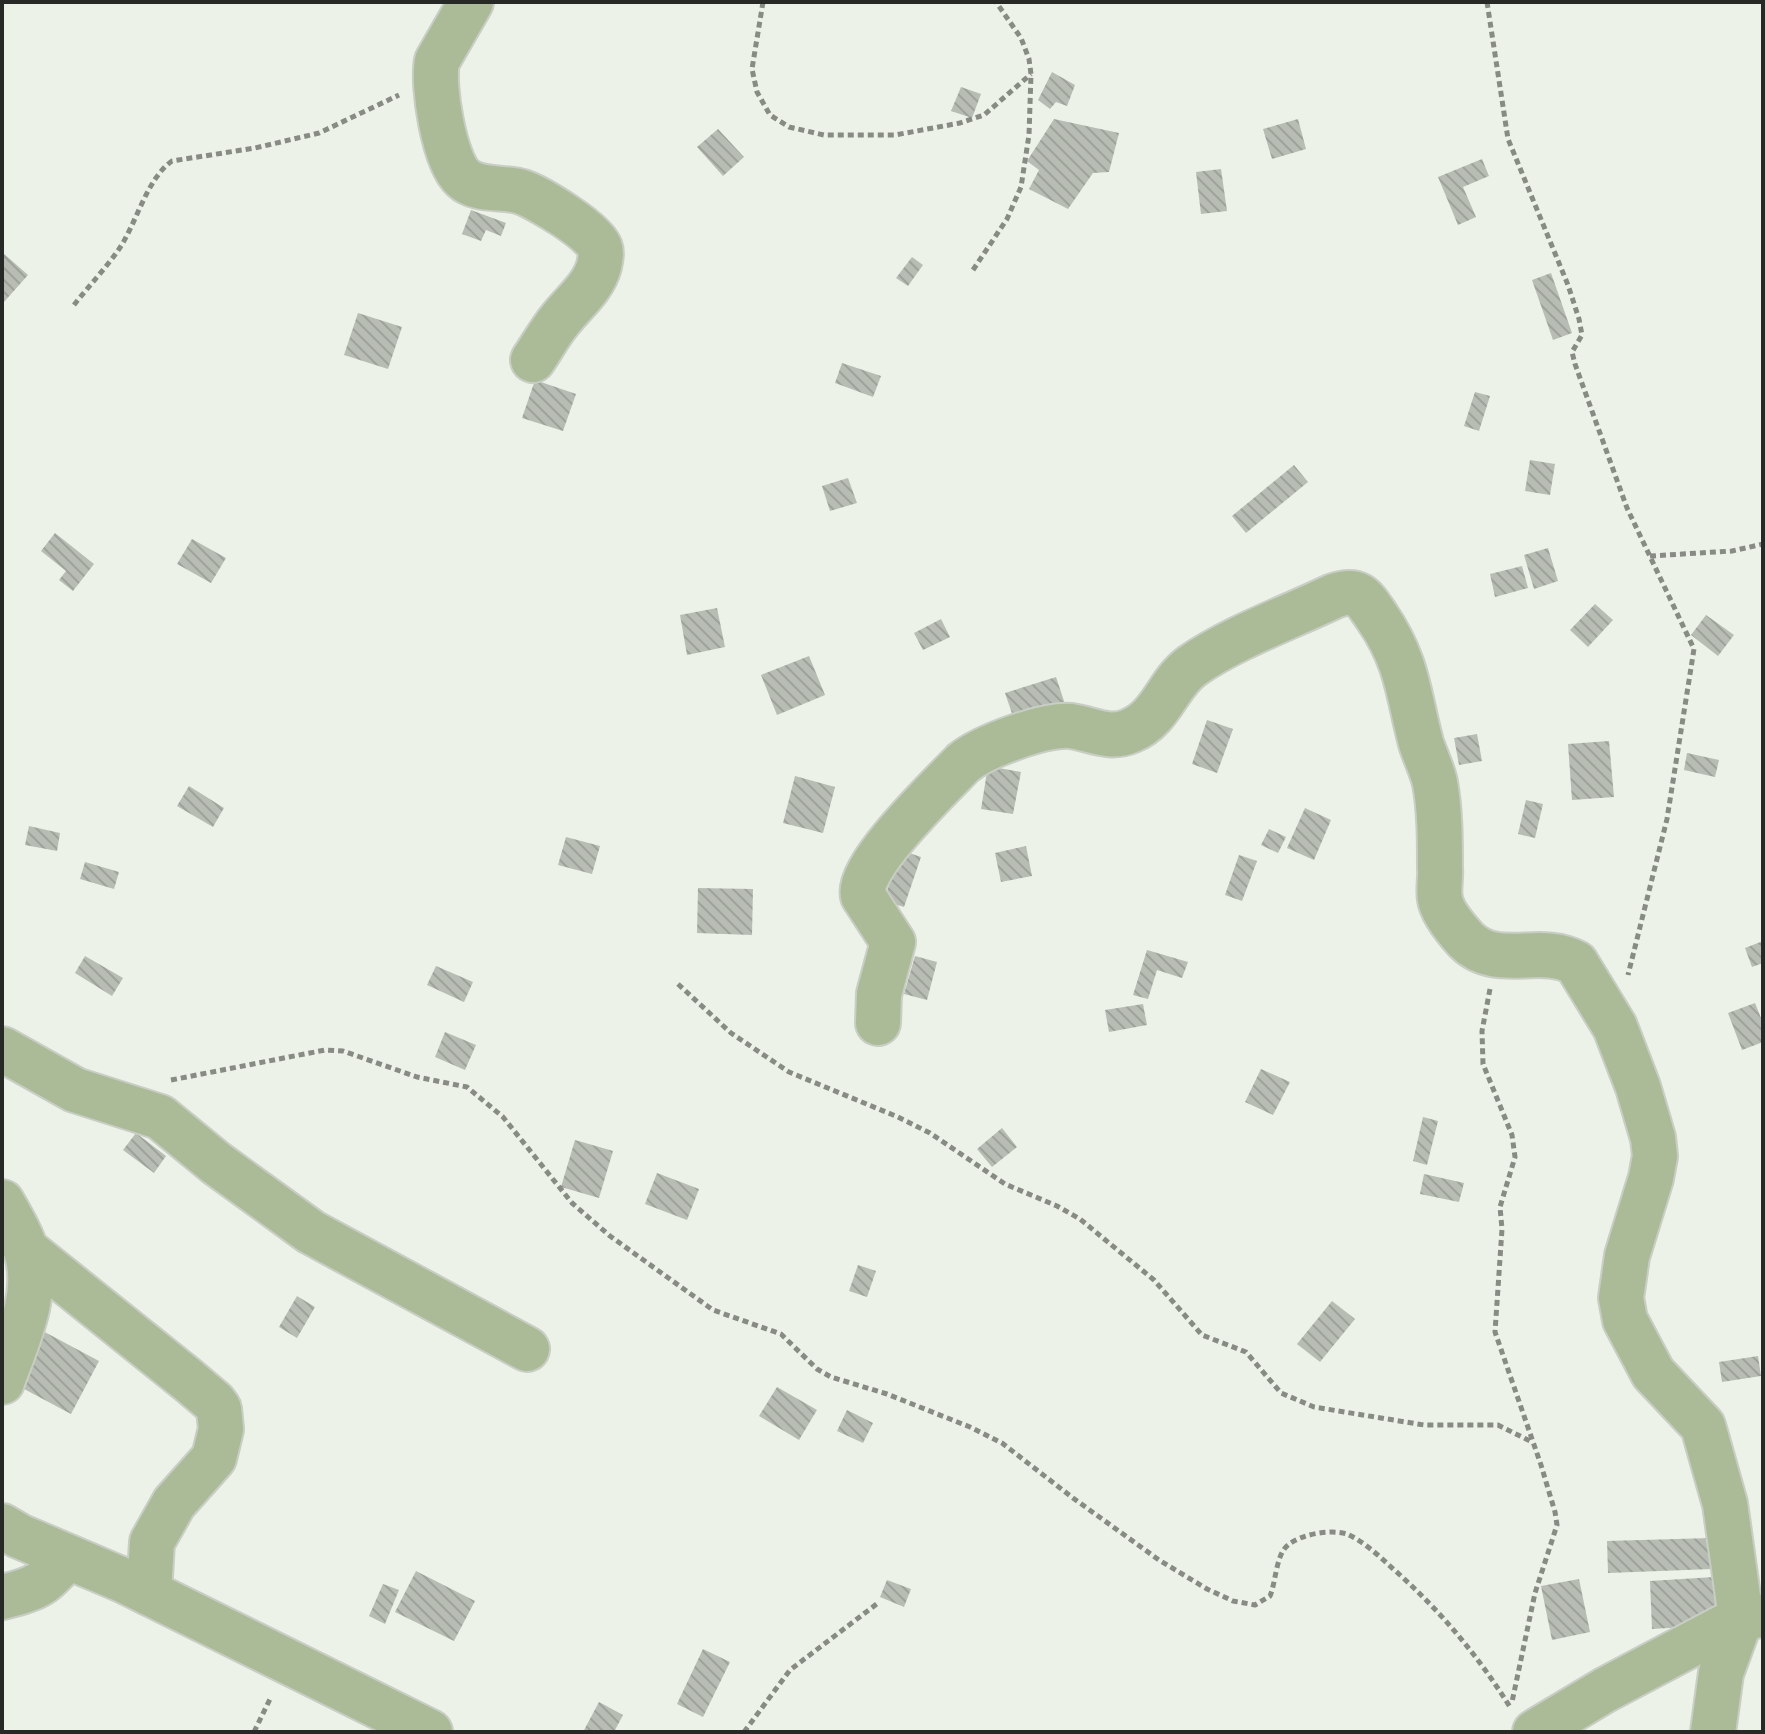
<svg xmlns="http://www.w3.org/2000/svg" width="1765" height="1734" viewBox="0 0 1765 1734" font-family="'Source Serif 4',serif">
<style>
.building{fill:url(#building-back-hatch)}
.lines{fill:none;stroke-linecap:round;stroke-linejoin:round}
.minor-casing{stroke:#c9cec5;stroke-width:48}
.path{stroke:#878b84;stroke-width:5;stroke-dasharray:6 4;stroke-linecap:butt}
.minor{stroke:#abbb98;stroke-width:44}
</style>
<defs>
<pattern id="building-back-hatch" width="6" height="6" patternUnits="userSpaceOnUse" patternTransform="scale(2)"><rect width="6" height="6" fill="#b8bdb4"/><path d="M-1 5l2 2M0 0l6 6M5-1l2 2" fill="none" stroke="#9ea29b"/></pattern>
</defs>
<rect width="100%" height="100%" fill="#edf2e8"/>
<!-- building -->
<g class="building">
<path d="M1052,72l23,13 -8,21 -11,-4 -6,7 -12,-9z"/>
<path d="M961,87l20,7 -9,24 -21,-7z"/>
<path d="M1054,119l65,14 -10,39 -16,1 -25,36 -39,-20 10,-19 -12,-9z"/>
<path d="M1298,119l8,30 -34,10 -9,-30z"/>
<path d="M718,129l26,28 -21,19 -26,-29z"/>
<path d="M1482,159l7,17 -26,11 13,30 -18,8 -20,-48z"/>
<path d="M1221,169l6,42 -26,3 -5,-42z"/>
<path d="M471,210l35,13 -5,13 -15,-6 -5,11 -19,-7z"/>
<path d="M2,252l26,23 -24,27 -2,-2z"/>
<path d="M912,257l11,8 -15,21 -12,-8z"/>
<path d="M1551,273l21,60 -19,7 -21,-60z"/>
<path d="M358,313l44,14 -14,42 -44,-14z"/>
<path d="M842,363l39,13 -8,21 -38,-14z"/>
<path d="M535,380l41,14 -13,37 -41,-13z"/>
<path d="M1475,392l15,4 -11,35 -15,-5z"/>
<path d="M1530,460l25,4 -5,31 -25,-4z"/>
<path d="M1294,465l14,17 -62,51 -14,-17z"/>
<path d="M848,478l9,25 -27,8 -8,-25z"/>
<path d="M55,533l39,31 -21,27 -14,-11 7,-9 -25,-20z"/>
<path d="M192,539l34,19 -15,25 -34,-19z"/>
<path d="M1548,548l10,33 -24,8 -10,-34z"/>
<path d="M1522,566l6,22 -33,9 -5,-23z"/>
<path d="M1595,604l18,16 -25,27 -18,-17z"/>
<path d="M717,608l8,39 -38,8 -7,-40z"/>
<path d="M1706,615l28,20 -16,21 -27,-21z"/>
<path d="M941,619l9,18 -27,13 -9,-17z"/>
<path d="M809,656l16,39 -48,20 -16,-40z"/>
<path d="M1056,677l12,36 -50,18 -13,-38z"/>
<path d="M1207,720l26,9 -16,44 -25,-9z"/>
<path d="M1477,734l5,27 -23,4 -5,-27z"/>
<path d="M1609,741l5,56 -42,3 -4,-56z"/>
<path d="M1687,753l32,7 -4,17 -31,-7z"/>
<path d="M988,766l33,6 -8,42 -32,-5z"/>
<path d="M795,776l40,11 -12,46 -40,-10z"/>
<path d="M189,786l35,22 -11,19 -36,-21z"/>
<path d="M1526,800l17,4 -8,34 -17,-4z"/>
<path d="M1305,808l26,12 -17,40 -27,-12z"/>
<path d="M29,826l31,7 -3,18 -32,-6z"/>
<path d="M1269,829l17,8 -8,16 -17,-8z"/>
<path d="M566,837l34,9 -8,28 -34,-9z"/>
<path d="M1026,846l6,30 -31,6 -6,-29z"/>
<path d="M900,850l21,7 -17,50 -20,-6z"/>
<path d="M1239,855l18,6 -15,40 -17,-6z"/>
<path d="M85,862l34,10 -5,17 -34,-10z"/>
<path d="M698,888l55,1 -1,46 -55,-2z"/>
<path d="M1763,941v22l-11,4 -7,-19z"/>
<path d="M1147,950l41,12 -6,16 -25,-8 -9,29 -15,-4z"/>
<path d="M85,956l38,22 -11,18 -37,-23z"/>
<path d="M915,956l22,6 -10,38 -23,-6z"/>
<path d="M436,966l37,16 -9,20 -37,-17z"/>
<path d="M1755,1003l8,20v19l-21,8 -14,-37z"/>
<path d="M1143,1004l4,21 -38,7 -4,-22z"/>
<path d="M445,1032l31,13 -11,25 -30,-13z"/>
<path d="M1261,1069l29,13 -17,33 -28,-13z"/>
<path d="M1423,1117l15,4 -11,44 -14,-4z"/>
<path d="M1002,1128l15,19 -25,20 -15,-18z"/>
<path d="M136,1133l30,23 -12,17 -31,-23z"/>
<path d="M575,1140l38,11 -14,47 -38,-11z"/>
<path d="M657,1173l42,16 -12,31 -42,-16z"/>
<path d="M1424,1174l40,9 -5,19 -39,-8z"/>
<path d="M858,1265l18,6 -9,26 -18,-6z"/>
<path d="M297,1296l18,11 -18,31 -18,-11z"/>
<path d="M1332,1301l23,18 -35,43 -23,-18z"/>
<path d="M39,1329l60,32 -28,53 -60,-32z"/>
<path d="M1758,1356l3,20 -39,6 -3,-20z"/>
<path d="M777,1387l40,23 -18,30 -40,-24z"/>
<path d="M847,1410l26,13 -10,20 -26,-12z"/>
<path d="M1711,1538l1,31 -104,4 -1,-32z"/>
<path d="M416,1571l59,30 -21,40 -59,-29z"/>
<path d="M1714,1577l3,48 -65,4 -2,-48z"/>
<path d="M1579,1579l11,53 -38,8 -11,-54z"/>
<path d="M887,1580l24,9 -7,18 -24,-10z"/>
<path d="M383,1584l16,6 -14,34 -16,-8z"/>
<path d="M703,1649l27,13 -27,55 -26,-13z"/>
<path d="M599,1702l24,13 -9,17h-31z"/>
</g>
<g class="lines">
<!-- minor casing -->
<g class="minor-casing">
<g id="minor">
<path d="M471,2l-34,59c-5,24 7,100 26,117 15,14 40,8 59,14 15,5 74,40 78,56 2,5 0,13 -1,18 -6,22 -26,37 -39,54 -10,12 -18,27 -27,40"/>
<path d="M878,1023l1,-29 14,-52 -30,-46c-8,-28 79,-111 100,-133 21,-17 81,-39 108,-37 21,3 38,14 59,5 32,-13 37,-47 62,-65 40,-28 98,-49 142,-70 25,-9 30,2 43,21 31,45 31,77 44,126 4,13 11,26 14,40 5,27 5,58 5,85 1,10 -2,21 0,31 2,13 17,31 26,41 31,31 74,3 110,23l39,64 23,60 15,51 2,18 -4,22 -24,78 -6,42 4,22 28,53 50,53 22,78 16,114 -20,55 -8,59"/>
<path d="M2,1049l73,41 85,27 56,46 95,69 216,117"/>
<path d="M2,1202c9,16 20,34 25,52 12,43 -11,88 -25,128"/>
<path d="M26,1250l162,130 26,22 5,7 2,20 -7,29 -40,45 -22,39 -3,51"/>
<path d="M2,1526l17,10 106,45 305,151"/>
<path d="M2,1597c35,-8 43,-13 65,-40"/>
<path d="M1535,1732l70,-42 136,-72 14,-2"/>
</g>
</g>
<!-- path -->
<g class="path">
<path d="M763,2l-11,67 5,23 13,23 19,12 35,8h71l65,-12 24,-8 47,-41"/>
<path d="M1487,2l21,137 60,146 11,34 3,16 -10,17 3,12 52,144 67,141 -27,170 -39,156"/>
<path d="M973,270l34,-51 14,-32 8,-52 2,-61 -2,-15 -8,-21 -25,-36"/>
<path d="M74,305c14,-18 30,-35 43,-53 19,-26 29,-73 55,-91l83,-13 64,-15 80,-38"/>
<path d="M1650,556l82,-5 31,-7"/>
<path d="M678,984l53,49 58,39 109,45 32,16 75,51 52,22 23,13 74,61 48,55 44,17 35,41 33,14 110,18h74l34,17"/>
<path d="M1490,989l-8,42 1,33 29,71 3,22 -15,50 2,22 -7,103 46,133 14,47 2,13 -22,68 -23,109"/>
<path d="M171,1080l154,-30 18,1 74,26 50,10 36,30 69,86 38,33 103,74 68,24 36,35 14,8 56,17 83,33 32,16 71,55 86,62 48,29 26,12 22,4 15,-9c6,-14 6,-42 18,-51 13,-11 43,-16 59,-11 16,7 31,21 44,33 47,41 86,87 119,140"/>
<path d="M254,1732l17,-35"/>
<path d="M744,1732l46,-62 88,-67"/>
</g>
<!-- minor -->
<use href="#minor" class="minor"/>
</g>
<!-- border -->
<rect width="1765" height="1734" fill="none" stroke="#272926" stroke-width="8"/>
</svg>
